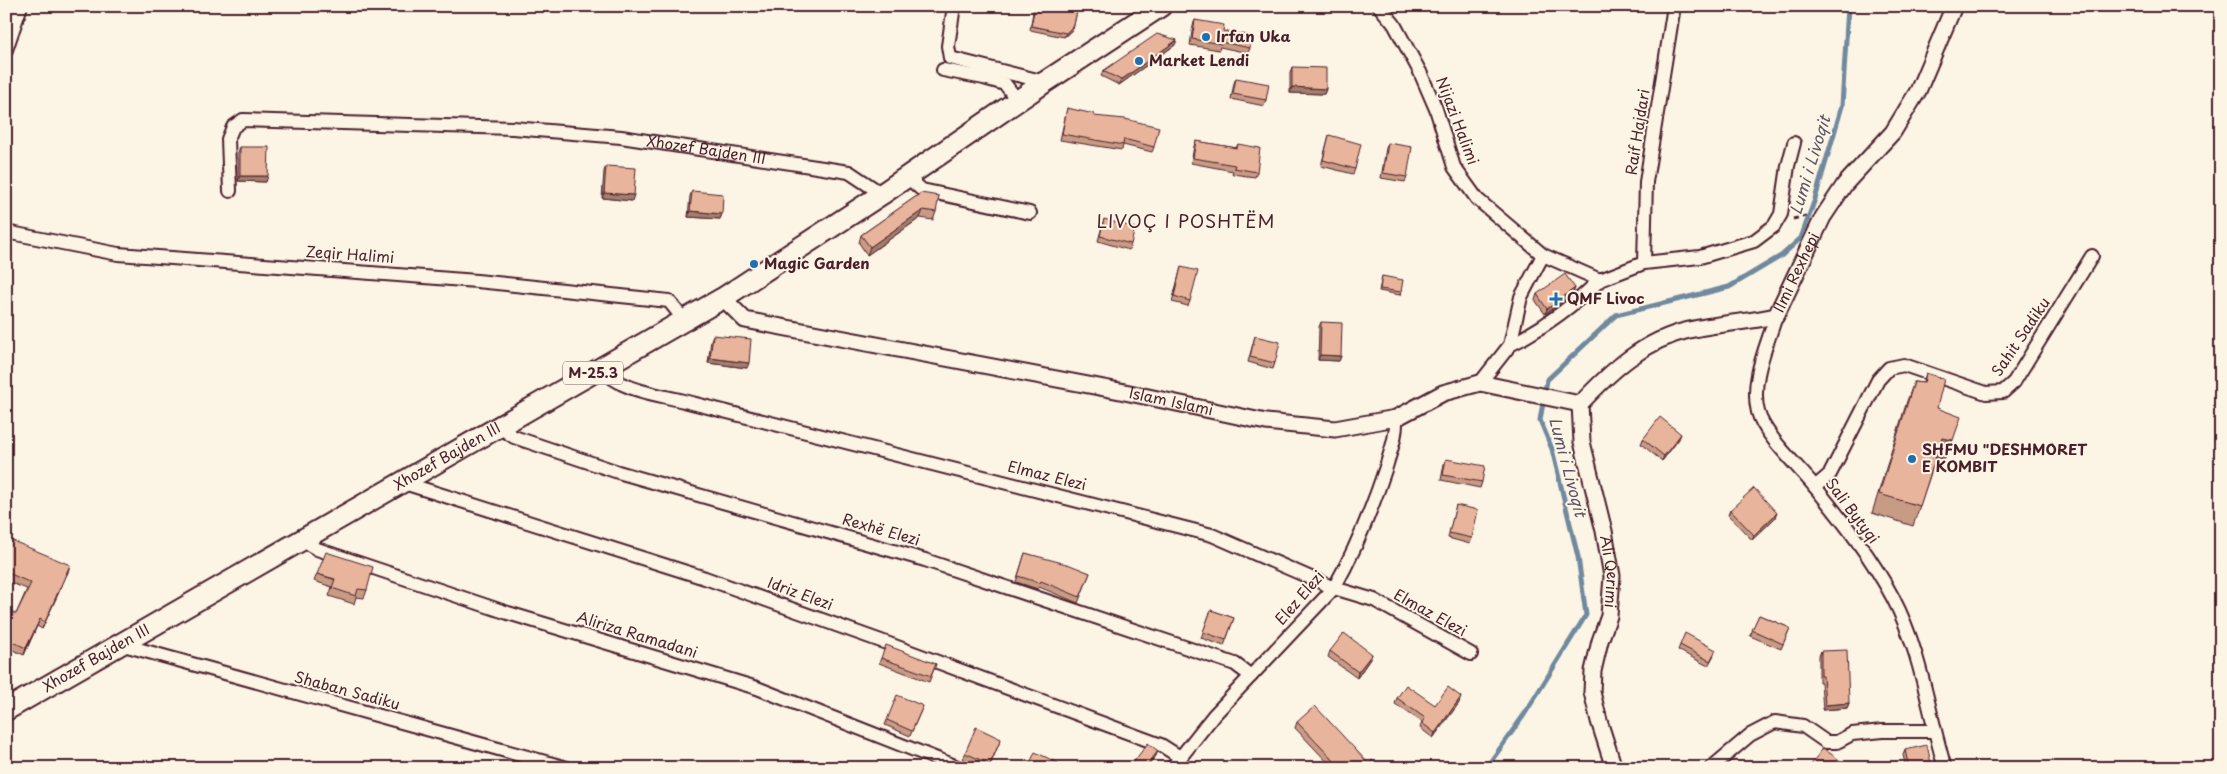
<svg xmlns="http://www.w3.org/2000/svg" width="2227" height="774" viewBox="0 0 2227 774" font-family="'Playpen Sans',sans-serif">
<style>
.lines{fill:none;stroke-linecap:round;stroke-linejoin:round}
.stream{stroke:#70899e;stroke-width:5}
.minor-casing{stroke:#4a1f2b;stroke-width:16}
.tertiary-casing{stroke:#4a1f2b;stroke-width:19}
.primary-casing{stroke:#4a1f2b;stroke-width:24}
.path{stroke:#4a1f2b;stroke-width:3;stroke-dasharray:5 4;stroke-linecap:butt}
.minor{stroke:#fcf5e5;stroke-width:12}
.tertiary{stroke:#fcf5e5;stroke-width:15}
.primary{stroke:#fcf5e5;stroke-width:20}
.wall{fill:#c89b85;stroke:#4a1f2b}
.shaded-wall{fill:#a27e6c;stroke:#4a1f2b}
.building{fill:#e8b49b;stroke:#4a1f2b}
.poi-dot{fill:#1f6fb2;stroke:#fcf5e5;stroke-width:2}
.labels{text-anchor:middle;stroke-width:4;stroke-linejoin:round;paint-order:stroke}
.shield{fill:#fcf5e5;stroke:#7f5f63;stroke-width:1}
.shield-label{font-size:14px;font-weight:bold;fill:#4a1f2b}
.poi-label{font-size:15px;font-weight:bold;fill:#4a1f2b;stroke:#fcf5e5;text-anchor:start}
.street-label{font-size:15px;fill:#4a1f2b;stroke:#fcf5e5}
.water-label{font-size:16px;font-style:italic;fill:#5d5465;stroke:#fcf5e5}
.quarter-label{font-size:18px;letter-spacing:1px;fill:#4a1f2b;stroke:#fcf5e5}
</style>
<rect width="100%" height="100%" fill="#fcf5e5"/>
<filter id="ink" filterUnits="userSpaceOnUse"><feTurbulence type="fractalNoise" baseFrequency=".02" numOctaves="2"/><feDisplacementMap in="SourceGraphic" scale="10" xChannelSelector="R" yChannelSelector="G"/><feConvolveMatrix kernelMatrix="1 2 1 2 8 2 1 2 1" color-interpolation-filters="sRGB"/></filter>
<g filter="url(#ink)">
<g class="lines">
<!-- stream -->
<path class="stream" d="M1486,768l38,-53 62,-100 -8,-58 -26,-108 -12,-29 7,-40 69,-65 113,-28 52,-31 20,-18 14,-39 27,-93 6,-100"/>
<!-- minor casing -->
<g class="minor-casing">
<g id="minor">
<path d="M954,6l-6,40 2,12 95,24"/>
<path d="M1379,6l15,18 26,48 16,37 18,58 23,32 66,56 57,25 44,-17 56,-6 54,-16 20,-15 7,-12 7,-48 6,-23"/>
<path d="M6,50l15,-44"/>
<path d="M943,70l41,8 21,6 13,17"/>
<path d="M907,177l15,13 108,23"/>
<path id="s1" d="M230,191l-2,-52 5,-12 10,-7 270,8 108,9 228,35 33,22"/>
<path d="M6,232l112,22 359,27 192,20 15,19"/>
<path d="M1644,263l2,-81 28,-176"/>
<path d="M1776,316c-9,30 -26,64 -18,96 6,23 41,55 57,75 28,34 57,71 78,111 28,53 35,113 52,170"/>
<path d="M1510,345c33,-17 63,-39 90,-65"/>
<path d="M602,368c18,23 55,26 82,33l528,134 122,53 40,12 97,54"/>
<path d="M1480,383l30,-38 11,-48 22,-42"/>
<path d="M498,426l16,11 104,35 307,88 310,104 16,12"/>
<path d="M401,482l304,96 176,63 280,104 19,12"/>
<path d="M1815,487l15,-13 48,-94 11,-12 15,-3 82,28 17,-1 11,-10 78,-126"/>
<path d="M302,540l15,9 191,64 249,75 203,80"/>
<path d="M120,644l447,124"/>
<path d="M1172,768l42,-53 120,-127c22,-39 38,-79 52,-121 5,-17 11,-32 10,-49"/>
<path d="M1711,768l39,-33 25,-13 28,4 23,16h11l15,-8 31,-3h51"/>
</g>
</g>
<!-- tertiary casing -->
<g class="tertiary-casing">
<g id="tertiary">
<path id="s2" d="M723,298l22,22 375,71 146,31 69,7 61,-11 47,-25 37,-10 100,21"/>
<path id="s3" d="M1580,404c31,-33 64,-64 109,-74 28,-6 58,-8 87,-14l47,-99 22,-33 48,-52 25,-41 36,-85"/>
<path id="s4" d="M1580,404l2,38 22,89 8,45 -3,40 -9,25 -7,30 -1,21 7,29 15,47"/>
</g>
</g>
<!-- primary casing -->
<g class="primary-casing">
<g id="primary">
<path id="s5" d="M6,710l717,-412 159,-104 163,-112 116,-76"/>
</g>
</g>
<!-- path -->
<path class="path" d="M1793,219l13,-3"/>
<!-- minor -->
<use href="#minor" class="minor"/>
<!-- tertiary -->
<use href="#tertiary" class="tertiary"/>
<!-- primary -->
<use href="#primary" class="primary"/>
</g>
<!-- wall -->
<g class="wall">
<path d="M1034,6h44l-5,23 -9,8 -34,-7z"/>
<path d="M1195,20l55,28 -2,5 -28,-6 -1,3 -29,-5 3,-20z"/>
<path d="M1175,45l-56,40 -18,-9 2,-5z"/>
<path d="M1292,67l34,22 -2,5 -34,-1v-20z"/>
<path d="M1236,78l30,22 -2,6 -33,-7 3,-16z"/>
<path d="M1067,108l27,8 60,31 -2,5 -29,-7 -1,5 -62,-10 6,-27z"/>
<path d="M1329,135l26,34 -2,5 -32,-8z"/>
<path d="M1196,141l40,7 2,-4 19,28 -2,5 -23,-3 1,-3 -42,-8 3,-17z"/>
<path d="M1388,143l19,34 -2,5 -24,-4 5,-30z"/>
<path d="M240,147l26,35 -28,-1v-29z"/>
<path d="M606,166l26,35 -30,-3 2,-27z"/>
<path d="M692,191l30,23 -2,5 -32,-2 2,-21z"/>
<path d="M921,193l15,19 -3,8 -13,-2 -53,37 -8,-12 2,-8z"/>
<path d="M1104,219l27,25 -2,6 -31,-9z"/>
<path d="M1181,267l9,34 -2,5 -16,-4z"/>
<path d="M1382,276l19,16 -1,3 -21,-4z"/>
<path d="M1575,288l-2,5 -28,21 -10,-14 2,-6z"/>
<path d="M1321,322l20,34 -2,5 -21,-1 1,-33z"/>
<path d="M713,335l34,33 -39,-5 3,-23z"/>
<path d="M1255,336l20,27 -2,6 -25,-7z"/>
<path d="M1926,373l11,35 8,51 -9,-1 -23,68 -41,-13 35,-112 7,-19 9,1z"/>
<path d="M1643,439h36l-17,22 -21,-17z"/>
<path d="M1446,459l36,23 -2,6 -39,-8 3,-16z"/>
<path d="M1456,505l16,33 -2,6 -22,-6z"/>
<path d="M1730,510l45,8 -23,22 -24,-25z"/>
<path d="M6,538l62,34 -26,57 -5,-3 -13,29 -18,-8v-38l10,5 11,-25 -21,-8z"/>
<path d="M1025,553l65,20 -12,30 -39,-16 -1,2 -22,-7z"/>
<path d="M317,574l50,16 -3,8 -8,-1 -2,7 -25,-8 3,-9 -18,-6z"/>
<path d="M1211,610l23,8 -10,28 -23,-8z"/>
<path d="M1759,615l31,13 -9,21 -31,-13z"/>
<path d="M1680,645l34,10 -6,11 -30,-16z"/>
<path d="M1330,651l42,3 -2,5 -13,19 -29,-21z"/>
<path d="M1821,651l28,52 -2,5 -24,2 -2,-28h-2v-26z"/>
<path d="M881,658l55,6 -7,18 -50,-19z"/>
<path d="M1397,698l38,7 24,-2 -26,35 -13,-10 2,-6 -27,-18z"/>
<path d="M923,706l-13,30 -25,-11 2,-5z"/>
<path d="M1297,722l72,42 12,4h-48l-38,-40z"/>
<path d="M1001,739l-12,29h-6l-20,-9 2,-6z"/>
<path d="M1905,750l27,18h-26l-3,-13z"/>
</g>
<!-- shaded-wall -->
<g class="shaded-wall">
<path d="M1074,25l-1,4 -9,8 2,-4z"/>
<path d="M1177,40l-2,5 -56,40 2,-5z"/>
<path d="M1292,87l34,2 -2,5 -34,-1z"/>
<path d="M240,176h28l-2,6 -28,-1z"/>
<path d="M604,193l30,2 -2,6 -30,-3z"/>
<path d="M923,210l-3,8 -53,37 3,-8z"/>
<path d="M690,211l32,3 -2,5 -32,-2z"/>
<path d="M1575,288l-2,5 -28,21 2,-5z"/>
<path d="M1320,355l21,1 -2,5 -21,-1z"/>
<path d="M710,358l39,5 -2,5 -39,-5z"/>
<path d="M1681,434l-2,5 -17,22 2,-5z"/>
<path d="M1942,438l11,2 -8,19 -10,-1z"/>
<path d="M1777,513l-2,5 -23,22 2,-5z"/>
<path d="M70,565l-2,7 -26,57 3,-7z"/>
<path d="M40,619l-3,7 -13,29 2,-7z"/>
<path d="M1372,654l-2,5 -13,19 1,-6z"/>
<path d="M1461,697l-2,6 -26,35 2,-5z"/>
<path d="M1849,703l-2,5 -24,2 2,-5z"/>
<path d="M1158,751l-2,5 -9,12h-2z"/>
</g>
<!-- building -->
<g class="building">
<path d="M1035,6h43l-4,19 -8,8 -35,-7z"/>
<path d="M1195,20l29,5 -1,6 29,5 -2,12 -29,-6v2l-29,-5z"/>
<path d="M1157,34l20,6 -56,40 -18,-9z"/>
<path d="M1292,67l34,1v21l-34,-2z"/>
<path d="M1236,78l33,6 -3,16 -33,-6z"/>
<path d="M1067,108l27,6v2l31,3 34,8 -5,20 -30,-8 -1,6 -61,-11z"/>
<path d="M1329,135l32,9 -6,25 -32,-9z"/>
<path d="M1196,141l41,7 1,-4 22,4 -3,24 -23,-4 1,-3 -42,-7z"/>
<path d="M1388,143l24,4 -5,30 -24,-4z"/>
<path d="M240,147h29l-1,29h-28z"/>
<path d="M606,166l30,2 -2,27 -30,-2z"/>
<path d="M692,191l31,3 -1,20 -32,-3z"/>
<path d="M921,193l18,3 -3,16 -13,-2 -53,37 -9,-12z"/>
<path d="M1104,219l31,9 -4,16 -31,-8z"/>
<path d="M1181,267l17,4 -8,30 -16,-5z"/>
<path d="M1565,274l10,14 -28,21 -10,-15z"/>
<path d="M1382,276l21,4 -2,12 -21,-3z"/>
<path d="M1321,322l21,1 -1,33 -21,-1z"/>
<path d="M713,335l38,4 -2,24 -39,-5z"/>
<path d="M1255,336l25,6 -5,21 -25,-6z"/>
<path d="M1926,373l18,6 -7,29 24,9 -8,23 -11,-2 -22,68 -41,-12 35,-112 10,1z"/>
<path d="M1660,417l21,17 -17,22 -21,-17z"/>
<path d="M1446,459l39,7 -3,16 -39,-7z"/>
<path d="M1754,488l23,25 -23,22 -24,-25z"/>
<path d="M1456,505l22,5 -6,28 -23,-5z"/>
<path d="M6,538l64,27 -25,57 -5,-3 -14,29 -20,-9v-30l10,5 15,-31 -25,-11z"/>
<path d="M326,552l47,15 -6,23 -9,-1 -2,7 -24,-8 3,-9 -18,-5z"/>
<path d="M1025,553l45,12 20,8 -10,24 -39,-16 -1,2 -22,-7z"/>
<path d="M1211,610l23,8 -8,22 -23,-8z"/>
<path d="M1759,615l31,13 -7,16 -31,-14z"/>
<path d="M1344,633l28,21 -14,18 -28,-21z"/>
<path d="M1685,633l31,17 -6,11 -30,-16z"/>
<path d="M886,645l50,19 -5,12 -50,-18z"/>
<path d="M1847,650l2,53 -24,2 -2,-29h-2v-25z"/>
<path d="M1406,685l29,20 13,-18 13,10 -26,36 -13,-10 3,-5 -28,-20z"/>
<path d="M897,695l26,11 -11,25 -25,-11z"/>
<path d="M1315,706l54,58 3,-4 9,8h-46l3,-3 -41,-43z"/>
<path d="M976,727l25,12 -11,25 -25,-11z"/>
<path d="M1148,743l10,8 -13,17h-16z"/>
<path d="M1927,745l5,23h-23l-4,-18z"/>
<path d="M1823,748l27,20h-38l-2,-2z"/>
<path d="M1035,752l23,11 -2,5h-28z"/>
</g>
</g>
<!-- markers -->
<g class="poi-dot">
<circle cx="1206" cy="37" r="5"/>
<circle cx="1139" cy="61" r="5"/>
<circle cx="754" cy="264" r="5"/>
<path d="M1553.5 291.5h5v5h5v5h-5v5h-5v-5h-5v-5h5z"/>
<circle cx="1912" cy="459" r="5"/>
</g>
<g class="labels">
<!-- shield labels -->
<rect class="shield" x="563" y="361.5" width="60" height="23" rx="4"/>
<g class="shield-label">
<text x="593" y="378">M-25.3</text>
</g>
<!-- poi labels -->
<g class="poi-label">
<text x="1216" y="42">Irfan Uka</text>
<text x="1149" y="66">Market Lendi</text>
<text x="764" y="269">Magic Garden</text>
<text x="1567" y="304">QMF Livoc</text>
<text x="1922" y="455">SHFMU "DESHMORET<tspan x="1922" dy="17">E KOMBIT</tspan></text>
</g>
<!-- street labels -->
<g class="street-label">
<text transform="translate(1457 121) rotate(69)" y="5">Nijazi Halimi</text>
<text transform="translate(1638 132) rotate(-81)" y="5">Raif Hajdari</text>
<text dy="5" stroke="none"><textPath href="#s1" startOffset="542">Xhozef Bajden III</textPath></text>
<text transform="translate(350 255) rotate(4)" y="5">Zeqir Halimi</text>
<text dy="5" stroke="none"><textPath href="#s3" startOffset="270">Ilmi Rexhepi</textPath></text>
<text transform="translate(2021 337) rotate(-56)" y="5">Sahit Sadiku</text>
<text dy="5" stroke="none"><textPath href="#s2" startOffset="465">Islam Islami</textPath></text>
<text dy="5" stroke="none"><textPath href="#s5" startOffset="509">Xhozef Bajden III</textPath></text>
<text transform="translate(1047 476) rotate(14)" y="5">Elmaz Elezi</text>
<text transform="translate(1852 511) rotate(53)" y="5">Sali Bytyqi</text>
<text transform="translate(881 530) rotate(16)" y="5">Rexhë Elezi</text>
<text dy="5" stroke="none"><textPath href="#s4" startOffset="171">Ali Qerimi</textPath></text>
<text transform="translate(800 594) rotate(20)" y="5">Idriz Elezi</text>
<text transform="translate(1300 598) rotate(-49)" y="5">Elez Elezi</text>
<text transform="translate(1430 613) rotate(29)" y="5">Elmaz Elezi</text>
<text transform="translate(637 635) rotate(17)" y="5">Aliriza Ramadani</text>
<text dy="5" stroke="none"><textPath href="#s5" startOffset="104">Xhozef Bajden III</textPath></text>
<text transform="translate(347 691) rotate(15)" y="5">Shaban Sadiku</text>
</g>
<!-- water labels -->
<g class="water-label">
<text transform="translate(1810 165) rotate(-73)" y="6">Lumi i Livoqit</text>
<text transform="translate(1568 467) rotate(75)" y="6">Lumi i Livoqit</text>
</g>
<!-- quarter labels -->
<g class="quarter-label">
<text x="1186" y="228">LIVOÇ I POSHTËM</text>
</g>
</g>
<!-- margin -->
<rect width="2227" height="774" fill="none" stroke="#fcf5e5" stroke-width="25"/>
<rect x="12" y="12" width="2202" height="749" fill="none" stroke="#4a1f2b" stroke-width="2" filter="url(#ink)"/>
</svg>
